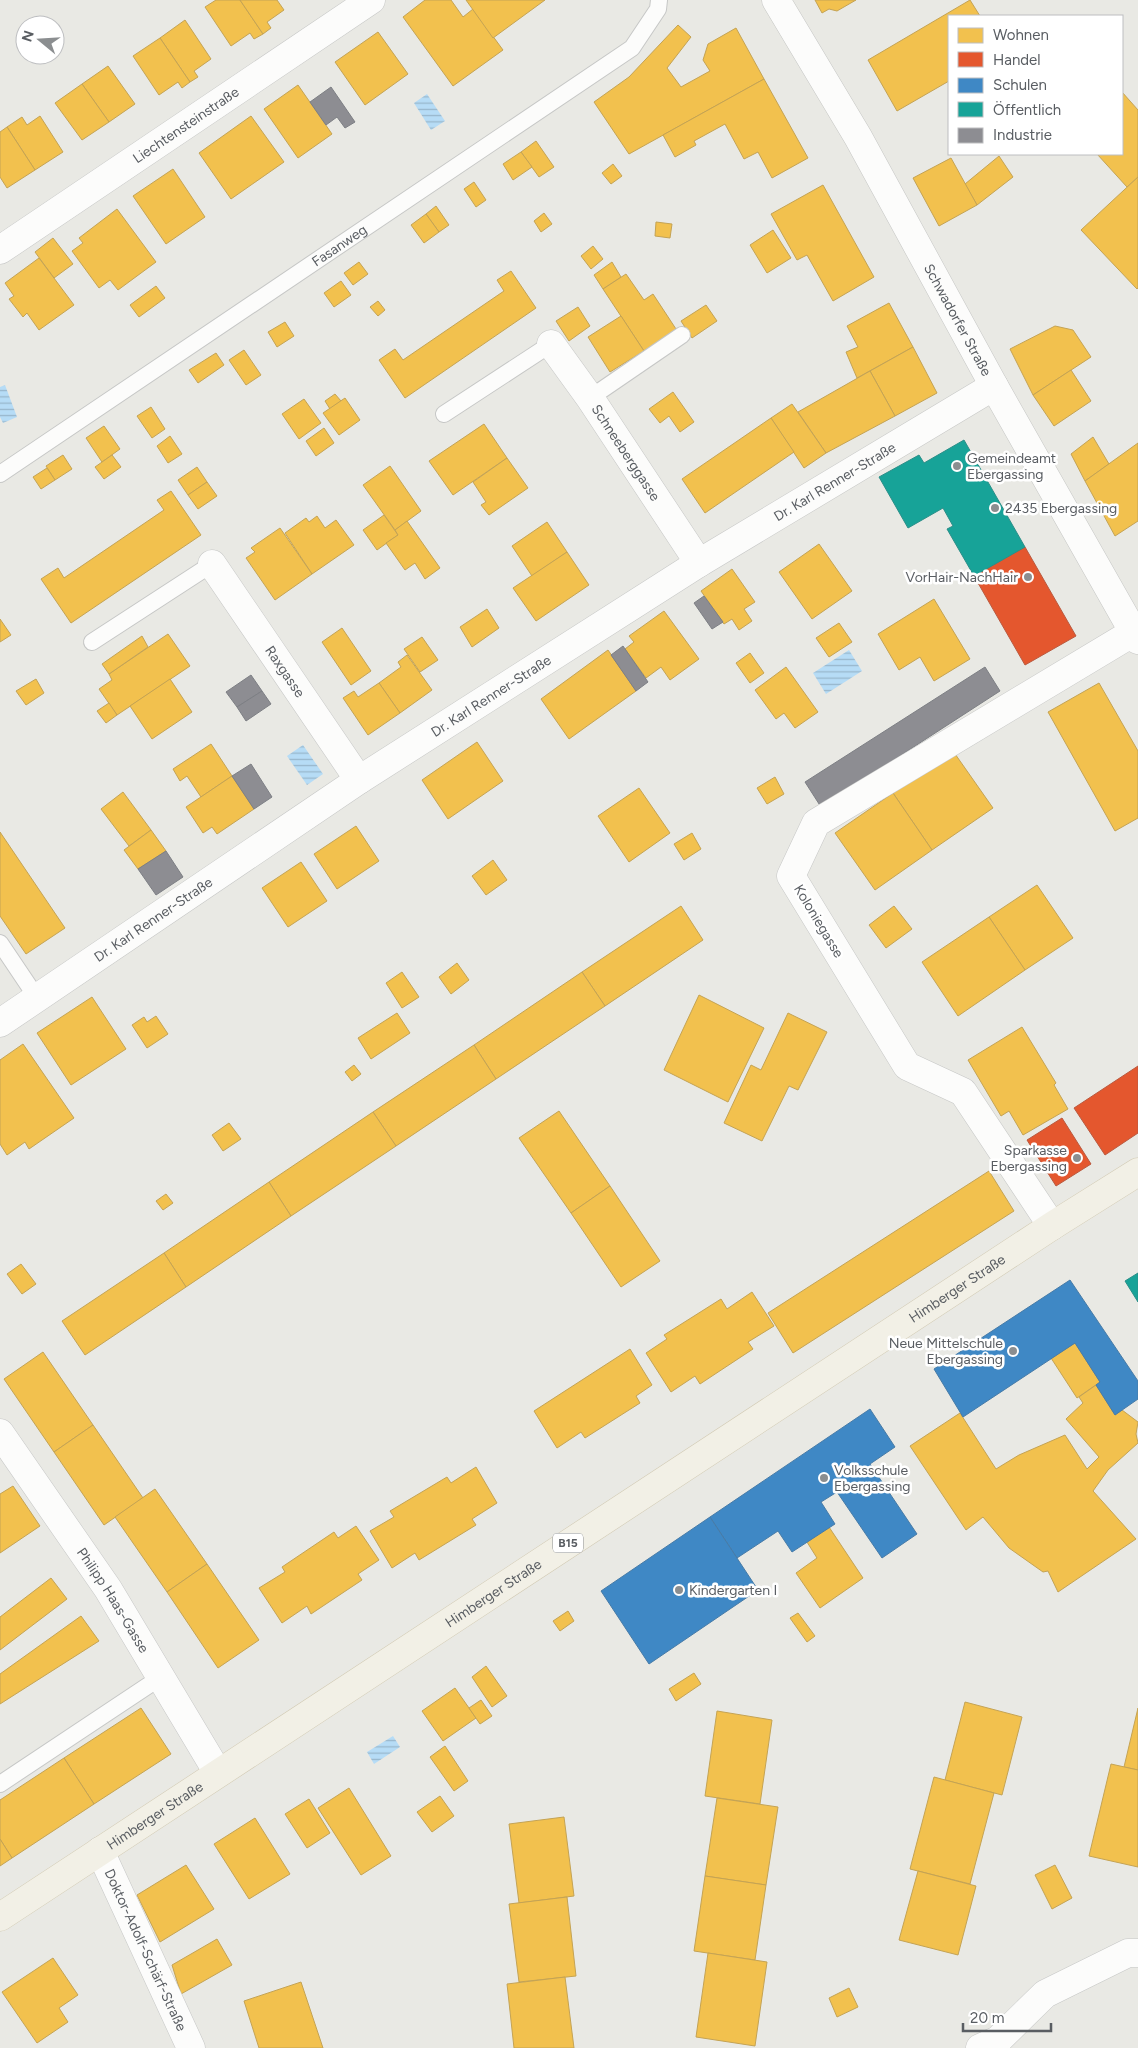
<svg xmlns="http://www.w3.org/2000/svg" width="1138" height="2048" viewBox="0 0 1138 2048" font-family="Figtree,sans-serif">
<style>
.water{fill:url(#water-rules)}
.homes{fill:#f2c14e;stroke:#c4a354}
.shops{fill:#e4572e;stroke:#ba593e}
.schools{fill:#3f88c5;stroke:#477ba7}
.public{fill:#17a398;stroke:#2b8e88}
.industry{fill:#8d8d92;stroke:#7d7f84}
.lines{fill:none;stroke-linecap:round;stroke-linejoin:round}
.lane-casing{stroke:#c6c7c6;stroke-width:18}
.street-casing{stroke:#c6c7c6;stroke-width:29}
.secondary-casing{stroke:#c5c6c4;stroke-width:29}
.primary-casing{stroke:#d1c9b2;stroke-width:29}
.lane{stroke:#fcfcfb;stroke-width:16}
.street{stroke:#fcfcfb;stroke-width:28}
.secondary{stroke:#fcfcfb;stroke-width:28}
.primary{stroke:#f2f0e6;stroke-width:28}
.poi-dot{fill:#8b8e90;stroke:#fff;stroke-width:2}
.labels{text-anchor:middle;stroke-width:5;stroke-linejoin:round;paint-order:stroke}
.shield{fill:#fff;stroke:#8b8e91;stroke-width:1}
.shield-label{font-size:12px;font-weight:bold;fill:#595d62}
.street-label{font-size:14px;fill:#595d62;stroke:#fff}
.poi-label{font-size:14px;fill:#595d62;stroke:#fff;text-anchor:start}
</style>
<defs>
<pattern id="water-rules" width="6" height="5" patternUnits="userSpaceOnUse" patternTransform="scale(1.25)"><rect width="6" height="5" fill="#b6dcf6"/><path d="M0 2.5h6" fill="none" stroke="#97b6cb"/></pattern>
</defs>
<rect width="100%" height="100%" fill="#e9e9e4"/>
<!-- water -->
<g class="water">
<path d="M427,94l18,27 -14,9 -17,-27z"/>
<path d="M5,385l12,32 -14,6 -3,-6v-30z"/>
<path d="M849,650l13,21 -36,23 -13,-21z"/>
<path d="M303,745l20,29 -16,11 -20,-29z"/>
<path d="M393,1736l7,11 -26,17 -7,-12z"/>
</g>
<!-- homes -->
<g class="homes">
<path d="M216,0h24l23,34 -9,5 -4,-6 -19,13 -26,-39z"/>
<path d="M240,0h37l7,10 -17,12 4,6 -8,6z"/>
<path d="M425,0h26l12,17 10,-8 30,41 -50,36 -50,-69z"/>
<path d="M466,0h79l-52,38z"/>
<path d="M815,0h41l-19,11 -8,-2 -7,4z"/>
<path d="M970,0l10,16h-31v65l-52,30 -29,-51z"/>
<path d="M185,20l26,39 -17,12 4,6 -8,5 -30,-44z"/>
<path d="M678,25l13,12 -24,31 14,19 29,-16 -7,-11 5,-16 28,-16 28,51 -135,75 -35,-52 35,-25z"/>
<path d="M378,32l30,42 -43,31 -30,-43z"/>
<path d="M160,38l30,44 -8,6 -4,-6 -19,13 -26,-39z"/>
<path d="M108,66l27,38 -26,18 -27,-38z"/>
<path d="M764,79l44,79 -36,20 -14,-26 -14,7 -19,-35 -31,17 2,4 -21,12 -12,-22z"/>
<path d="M82,84l27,38 -27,18 -27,-37z"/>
<path d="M298,85l34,49 -34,24 -34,-49z"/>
<path d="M1122,92l16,18v67l-11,10 -30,-33h25z"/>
<path d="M40,116l23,36 -28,18 -28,-43 15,-10 5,8z"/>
<path d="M251,116l33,46 -53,37 -32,-46z"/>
<path d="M7,127l28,43 -28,18 -7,-11v-45z"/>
<path d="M536,141l18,26 -15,10 -18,-25z"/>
<path d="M521,152l11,15 -19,13 -10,-16z"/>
<path d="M999,156l14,21 -36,28 -12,-21z"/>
<path d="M951,158l26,47 -38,21 -26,-48z"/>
<path d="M613,164l9,12 -11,8 -9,-11z"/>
<path d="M173,169l32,48 -39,27 -33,-48z"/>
<path d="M1138,177v111l-1,1 -56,-59z"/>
<path d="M474,182l12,18 -10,7 -12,-18z"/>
<path d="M823,185l51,92 -41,24 -26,-46 -10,5 -26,-46z"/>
<path d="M436,206l13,19 -10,7 -13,-18z"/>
<path d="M117,209l39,53 -38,28 -8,-10 -11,8 -27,-37 11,-8 -4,-5z"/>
<path d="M544,213l8,11 -11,8 -7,-11z"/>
<path d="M426,214l13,18 -15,11 -13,-18z"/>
<path d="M656,222l16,2 -2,14 -15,-2z"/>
<path d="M773,230l18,28 -24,15 -17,-28z"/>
<path d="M53,238l20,26 -19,14 -19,-26z"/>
<path d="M593,246l10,13 -12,10 -10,-13z"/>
<path d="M39,258l35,47 -35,25 -12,-17 -4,4 -14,-18 5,-3 -9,-13z"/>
<path d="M359,262l9,12 -15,11 -9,-12z"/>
<path d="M612,262l9,15 -18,12 -9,-14z"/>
<path d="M511,271l25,37 -131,90 -26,-38 16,-11 8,11 101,-69 -7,-11z"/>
<path d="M626,274l18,26 9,-6 23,35 -32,22 -41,-62z"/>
<path d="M341,281l10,14 -17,12 -10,-14z"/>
<path d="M156,286l9,12 -26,19 -9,-12z"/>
<path d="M378,301l7,9 -7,6 -8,-9z"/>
<path d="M889,303l24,44 -56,31 -11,-26 12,-5 -11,-21z"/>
<path d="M706,305l11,16 -25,17 -11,-17z"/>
<path d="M578,307l12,19 -21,15 -13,-20z"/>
<path d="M621,316l23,35 -34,21 -22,-35z"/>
<path d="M285,322l9,14 -17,11 -9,-15z"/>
<path d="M1055,326l18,4 18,27 -58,38 -23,-46z"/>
<path d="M913,347l24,46 -42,23 -25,-45z"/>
<path d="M244,350l17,25 -15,10 -17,-25z"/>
<path d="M216,353l8,12 -26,18 -9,-13z"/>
<path d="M1071,370l20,31 -37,25 -21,-31z"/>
<path d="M870,371l25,45 -69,37 -28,-41z"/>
<path d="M673,392l21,30 -14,10 -11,-16 -9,7 -11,-14z"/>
<path d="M335,394l6,7 -11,8 -5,-8z"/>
<path d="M345,398l15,22 -21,15 -16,-22z"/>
<path d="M304,399l17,24 -22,16 -17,-25z"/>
<path d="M792,404l34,49 -22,15 -33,-50z"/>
<path d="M151,407l14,22 -13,9 -15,-22z"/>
<path d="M771,418l23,34 -89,61 -23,-34z"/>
<path d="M484,424l23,34 -54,37 -24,-34z"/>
<path d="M104,426l16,23 -18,13 -16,-24z"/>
<path d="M324,428l10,15 -18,13 -10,-15z"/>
<path d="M170,436l12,18 -14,9 -11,-17z"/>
<path d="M1093,437l16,27 -24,17 -14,-27z"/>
<path d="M1138,443v78l-23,15 -30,-55z"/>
<path d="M63,455l9,14 -17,11 -9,-14z"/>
<path d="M112,455l9,12 -17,12 -9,-12z"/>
<path d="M507,458l21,30 -39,27 -8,-10 5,-3 -13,-20z"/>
<path d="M390,466l31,45 -26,19 -32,-45z"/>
<path d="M197,467l10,15 -19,13 -10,-15z"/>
<path d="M47,468l8,12 -14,9 -8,-12z"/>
<path d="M207,482l10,14 -19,13 -10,-14z"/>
<path d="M171,491l30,44 -130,88 -30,-44 17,-11 6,10 100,-68 -7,-10z"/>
<path d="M384,515l14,20 -21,15 -14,-20z"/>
<path d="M317,516l8,12 11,-8 18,25 -42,29 -27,-41 21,-15 3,4z"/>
<path d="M407,521l33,47 -15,11 -10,-16 -10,7 -19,-27 12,-8 -3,-5z"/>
<path d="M547,522l20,30 -35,24 -20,-30z"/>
<path d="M280,528l32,46 -37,26 -29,-42 9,-6 -4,-4z"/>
<path d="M819,544l33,47 -40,28 -33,-47z"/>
<path d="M567,552l22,33 -53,36 -23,-33z"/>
<path d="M732,569l23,33 -11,7 8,12 -13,9 -7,-11 -8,5 -23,-33z"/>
<path d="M934,599l36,60 -36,22 -14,-24 -21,13 -21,-36z"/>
<path d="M487,609l12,19 -27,19 -12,-20z"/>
<path d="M664,611l35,48 -29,21 -9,-13 -15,11 -21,-29 9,-7 -5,-6z"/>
<path d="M0,619l11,16 -11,7z"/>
<path d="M839,623l13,19 -23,15 -13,-19z"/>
<path d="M342,628l29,43 -20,14 -29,-43z"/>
<path d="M168,634l22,32 -73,49 -18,-26 13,-9 -3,-6z"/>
<path d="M142,636l6,11 -39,27 -7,-10z"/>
<path d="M422,637l16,23 -18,12 -16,-23z"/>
<path d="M608,650l28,41 -67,48 -28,-40z"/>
<path d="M750,653l14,20 -14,10 -14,-20z"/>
<path d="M407,655l25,35 -32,23 -21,-30 22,-16 -3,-5z"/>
<path d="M786,667l32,45 -23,16 -11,-15 -8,6 -21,-29z"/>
<path d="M36,679l8,14 -18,12 -10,-14z"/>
<path d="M170,679l22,33 -40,27 -22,-33z"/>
<path d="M379,683l21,30 -32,22 -25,-37 11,-7 4,6z"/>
<path d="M1099,683l39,68v67l-23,13 -67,-119z"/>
<path d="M109,703l8,12 -11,8 -9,-12z"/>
<path d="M477,742l26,39 -55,38 -26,-39z"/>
<path d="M211,744l21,32 -31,21 -14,-21 -7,5 -7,-12z"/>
<path d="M953,751l40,57 -61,42 -39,-57z"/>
<path d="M232,776l22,33 -37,25 -5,-7 -9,6 -17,-26z"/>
<path d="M775,777l9,17 -17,10 -10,-16z"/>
<path d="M639,788l31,45 -41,29 -31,-46z"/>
<path d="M123,792l28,38 -22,16 -28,-37z"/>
<path d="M893,793l39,57 -57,40 -40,-57z"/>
<path d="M356,826l23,35 -42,28 -23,-35z"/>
<path d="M151,830l15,21 -28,18 -14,-19z"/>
<path d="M0,832l65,96 -39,26 -26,-38z"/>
<path d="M692,833l9,16 -17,11 -10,-16z"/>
<path d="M493,860l14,20 -21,15 -14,-19z"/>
<path d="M301,862l26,39 -39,26 -26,-39z"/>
<path d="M1037,885l36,53 -48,32 -36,-53z"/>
<path d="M681,906l22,34 -98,66 -23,-34z"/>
<path d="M894,906l18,23 -26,19 -17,-23z"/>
<path d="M989,917l36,53 -67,46 -36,-54z"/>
<path d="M457,963l12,17 -18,14 -12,-17z"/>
<path d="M402,972l17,25 -17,11 -16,-25z"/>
<path d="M582,972l23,34 -109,73 -22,-34z"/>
<path d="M699,995l65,33 -36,74 -64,-32z"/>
<path d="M92,997l34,52 -55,36 -34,-52z"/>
<path d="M397,1013l13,20 -39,26 -13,-21z"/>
<path d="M788,1013l39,19 -29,58 -9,-4 -27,55 -38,-18 27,-58 10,5z"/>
<path d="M156,1016l12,18 -21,14 -15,-23 12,-8 3,5z"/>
<path d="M1022,1027l34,56 -2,2 14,24 -45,26 -14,-24 -8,5 -33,-56z"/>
<path d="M23,1044l51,74 -45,31 -4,-7 -18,13 -7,-11v-84z"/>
<path d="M474,1045l22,34 -100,67 -23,-34z"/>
<path d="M354,1065l7,9 -9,7 -7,-9z"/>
<path d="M559,1111l51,75 -39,27 -52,-75z"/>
<path d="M373,1112l23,34 -105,70 -22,-34z"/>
<path d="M229,1123l12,16 -18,12 -11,-16z"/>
<path d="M989,1171l25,40 -221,142 -25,-40z"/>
<path d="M269,1182l22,34 -105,71 -22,-34z"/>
<path d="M610,1186l50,75 -39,26 -50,-74z"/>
<path d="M166,1194l7,9 -10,7 -7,-9z"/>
<path d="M164,1253l22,34 -101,68 -23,-34z"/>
<path d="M21,1264l15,20 -14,10 -15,-20z"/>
<path d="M752,1292l22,34 -26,16 5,7 -53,35 -5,-8 -24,16 -25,-39 21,-14 -3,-4 57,-36 6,10z"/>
<path d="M1075,1343l25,39 -23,16 -26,-40z"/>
<path d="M630,1349l22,36 -16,11 4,7 -55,35 -4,-6 -24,16 -23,-37z"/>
<path d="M43,1352l50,73 -39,27 -50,-73z"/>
<path d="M1096,1385l19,30 7,-5 16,12 -2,12 2,9 -30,27 -15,21 43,48 -78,53 -10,-21 -5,1 -34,-24 -26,-31 -17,13 -56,-84 50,-33 36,56 23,-14 46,-20 22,34 12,-12 -33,-38 17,-16 -4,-6z"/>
<path d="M93,1425l50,73 -39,27 -50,-73z"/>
<path d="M476,1467l21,36 -25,16 4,6 -57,35 -4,-7 -23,15 -22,-37 24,-14 -4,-6 57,-34 4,6z"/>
<path d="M13,1486l27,40 -40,27v-59z"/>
<path d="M155,1489l52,75 -40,28 -52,-75z"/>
<path d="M356,1526l23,34 -21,14 4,6 -51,34 -4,-8 -25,17 -23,-35 26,-16 -3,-5 52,-35 4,6z"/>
<path d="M829,1527l34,51 -43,30 -24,-35 21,-15 -10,-16z"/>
<path d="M207,1564l52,76 -41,28 -51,-76z"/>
<path d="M51,1578l16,21 -67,51v-33z"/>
<path d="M568,1611l6,10 -14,10 -7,-10z"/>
<path d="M798,1613l17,23 -8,6 -17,-24z"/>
<path d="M81,1616l18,25 -99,63v-30z"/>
<path d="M486,1666l21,30 -15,11 -20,-30z"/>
<path d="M694,1673l7,11 -25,17 -7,-12z"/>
<path d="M455,1688l21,30 -33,23 -21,-30z"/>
<path d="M481,1700l11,16 -12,8 -11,-16z"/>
<path d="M965,1702l57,15 -20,78 -57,-15z"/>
<path d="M141,1708l30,46 -77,50 -30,-46z"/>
<path d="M1138,1708v62l-14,-3z"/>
<path d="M717,1711l55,9 -12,84 -55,-8z"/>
<path d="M445,1746l23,35 -14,10 -24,-34z"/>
<path d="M64,1758l30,46 -82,54 -12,-19v-39z"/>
<path d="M1111,1764l27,6v97l-49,-11z"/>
<path d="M934,1777l60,16 -24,91 -60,-15z"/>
<path d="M349,1788l42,68 -30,19 -43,-67z"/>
<path d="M440,1796l14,20 -22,16 -15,-20z"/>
<path d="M717,1798l61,9 -12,78 -61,-9z"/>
<path d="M309,1799l21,34 -23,15 -22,-34z"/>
<path d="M564,1817l10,79 -55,7 -10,-79z"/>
<path d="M255,1818l35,56 -41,25 -35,-55z"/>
<path d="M0,1839l12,19 -12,8z"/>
<path d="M186,1865l28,44 -54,33 -23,-47z"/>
<path d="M1055,1865l17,33 -20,11 -17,-34z"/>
<path d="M918,1871l58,15 -18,69 -59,-15z"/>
<path d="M705,1876l61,9 -11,75 -61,-9z"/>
<path d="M567,1897l9,79 -57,6 -10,-78z"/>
<path d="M217,1939l15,26 -51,29 -9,-29z"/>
<path d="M708,1953l59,9 -12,84 -59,-9z"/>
<path d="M53,1958l25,37 -19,13 9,14 -31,21 -35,-51z"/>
<path d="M565,1977l9,71h-60l-7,-64z"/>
<path d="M301,1982l22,66h-64l-15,-47z"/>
<path d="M849,1988l9,19 -21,10 -8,-19z"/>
</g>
<!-- shops -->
<g class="shops">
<path d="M1025,547l51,89 -51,29 -51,-89z"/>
<path d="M1138,1066v67l-33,22 -31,-47z"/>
<path d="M1062,1118l29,46 -35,22 -29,-46z"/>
</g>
<!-- schools -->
<g class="schools">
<path d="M1070,1280l68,101v18l-23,16 -19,-30 4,-3 -25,-39 -112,74 -29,-48z"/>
<path d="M870,1409l25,38 -25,17 47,70 -35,24 -45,-66 -16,10 14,22 -43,28 -14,-21 -41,27 -27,-41z"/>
<path d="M710,1517l48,73 -109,74 -48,-73z"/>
</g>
<!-- public -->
<g class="public">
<path d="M964,440l61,107 -51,29 -27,-47 6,-3 -10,-18 -35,20 -29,-51 40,-22 5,8z"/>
<path d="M1138,1273v29l-13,-21z"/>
</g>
<!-- industry -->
<g class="industry">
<path d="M331,87l24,35 -10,6 -8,-11 -11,8 -16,-23z"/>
<path d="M704,596l19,26 -11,7 -18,-26z"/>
<path d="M623,646l25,36 -12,9 -25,-36z"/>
<path d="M985,667l15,24 -179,116 -16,-25z"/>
<path d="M251,675l11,16 -25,16 -11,-15z"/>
<path d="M262,691l9,13 -25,17 -9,-14z"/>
<path d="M251,764l21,33 -18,12 -22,-33z"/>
<path d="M166,851l17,26 -27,18 -18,-26z"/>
</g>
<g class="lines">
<!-- lane casing -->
<g class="lane-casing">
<g id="lane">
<path d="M590,398l92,-63"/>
<path d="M444,414l107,-70"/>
<path id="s1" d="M0,474l632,-426 26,-39 1,-9"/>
<path d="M92,642l120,-78"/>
<path d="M0,943l37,55"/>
<path d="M0,1784l161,-107"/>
</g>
</g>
<!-- street casing -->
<g class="street-casing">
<g id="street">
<path id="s2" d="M0,250l371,-250"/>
<path id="s3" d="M551,344l39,54 109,165"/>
<path id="s4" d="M212,564l147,216"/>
<path id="s5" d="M0,1023l359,-243 340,-217 295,-177"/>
<path d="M1052,1226l-89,-134 -56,-26 -116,-190 25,-53 318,-191"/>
<path id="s6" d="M0,1433l108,156 110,184"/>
<path id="s7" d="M100,1851l91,197"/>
<path d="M980,2048l18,-8 47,-46 83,-41h10"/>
</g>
</g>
<!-- secondary casing -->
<g class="secondary-casing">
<g id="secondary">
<path id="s8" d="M776,0l82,137 136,249 144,254"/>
</g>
</g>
<!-- primary casing -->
<g class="primary-casing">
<g id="primary">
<path id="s9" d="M0,1917l1052,-691 86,-54"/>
</g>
</g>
<!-- lane -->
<use href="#lane" class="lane"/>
<!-- street -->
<use href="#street" class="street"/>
<!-- secondary -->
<use href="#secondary" class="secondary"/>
<!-- primary -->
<use href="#primary" class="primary"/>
</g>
<!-- markers -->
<g class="poi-dot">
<circle cx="957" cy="466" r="5"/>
<circle cx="995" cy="508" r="5"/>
<circle cx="1028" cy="577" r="5"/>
<circle cx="1077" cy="1158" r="5"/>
<circle cx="1013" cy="1351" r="5"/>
<circle cx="824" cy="1478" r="5"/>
<circle cx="679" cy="1590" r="5"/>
</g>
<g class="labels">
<!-- shield labels -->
<rect class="shield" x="553" y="1533.5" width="30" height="19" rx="4"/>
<g class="shield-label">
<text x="568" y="1547">B15</text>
</g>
<!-- street labels -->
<g class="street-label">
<text dy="5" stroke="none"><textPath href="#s2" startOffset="224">Liechtensteinstraße</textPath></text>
<text dy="5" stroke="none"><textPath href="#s1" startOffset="409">Fasanweg</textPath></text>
<text dy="5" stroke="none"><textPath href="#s8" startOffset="368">Schwadorfer Straße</textPath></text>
<text dy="5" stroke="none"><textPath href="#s3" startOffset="132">Schneeberggasse</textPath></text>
<text dy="5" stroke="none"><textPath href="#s5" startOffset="995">Dr. Karl Renner-Straße</textPath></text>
<text dy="5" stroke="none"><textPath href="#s4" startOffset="130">Raxgasse</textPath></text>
<text dy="5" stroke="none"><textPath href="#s5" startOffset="590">Dr. Karl Renner-Straße</textPath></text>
<text dy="5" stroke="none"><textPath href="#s5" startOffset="185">Dr. Karl Renner-Straße</textPath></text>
<text transform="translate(819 921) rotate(59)" y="5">Koloniegasse</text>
<text dy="5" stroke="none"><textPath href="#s9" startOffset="1145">Himberger Straße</textPath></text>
<text dy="5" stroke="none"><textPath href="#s9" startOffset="590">Himberger Straße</textPath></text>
<text dy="5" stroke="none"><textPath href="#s6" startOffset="202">Philipp Haas-Gasse</textPath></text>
<text dy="5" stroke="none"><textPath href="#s9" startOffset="185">Himberger Straße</textPath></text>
<text dy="5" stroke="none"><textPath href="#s7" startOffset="109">Doktor-Adolf-Schärf-Straße</textPath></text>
</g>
<!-- poi labels -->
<g class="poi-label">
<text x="967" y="463">Gemeindeamt<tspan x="967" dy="16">Ebergassing</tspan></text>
<text x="1005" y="513">2435 Ebergassing</text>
<text x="1018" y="582" text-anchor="end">VorHair-NachHair</text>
<text x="1067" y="1155" text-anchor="end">Sparkasse<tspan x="1067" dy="16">Ebergassing</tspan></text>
<text x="1003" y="1348" text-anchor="end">Neue Mittelschule<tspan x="1003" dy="16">Ebergassing</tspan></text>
<text x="834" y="1475">Volksschule<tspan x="834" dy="16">Ebergassing</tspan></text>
<text x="689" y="1595">Kindergarten I</text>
</g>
</g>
<!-- legend -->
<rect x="948" y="15" width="175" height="140" fill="#ffffff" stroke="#bdbec0"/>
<rect x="958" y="28" width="25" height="15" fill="#f2c14e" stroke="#bdbec0"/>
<text x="993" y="40" font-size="15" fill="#595d62">Wohnen</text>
<rect x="958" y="52" width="25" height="15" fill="#e4572e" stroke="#bdbec0"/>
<text x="993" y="65" font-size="15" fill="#595d62">Handel</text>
<rect x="958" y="78" width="25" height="15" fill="#3f88c5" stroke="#bdbec0"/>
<text x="993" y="90" font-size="15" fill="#595d62">Schulen</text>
<rect x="958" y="102" width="25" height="15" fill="#17a398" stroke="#bdbec0"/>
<text x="993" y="115" font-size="15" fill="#595d62">Öffentlich</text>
<rect x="958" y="128" width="25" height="15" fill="#8d8d92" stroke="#bdbec0"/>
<text x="993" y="140" font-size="15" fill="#595d62">Industrie</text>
<!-- north arrow -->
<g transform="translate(40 40) rotate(288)"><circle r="24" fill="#ffffff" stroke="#bdbec0"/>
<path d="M0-4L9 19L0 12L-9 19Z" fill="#8b8e90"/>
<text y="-8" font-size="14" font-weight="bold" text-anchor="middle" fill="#595d62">N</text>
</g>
<!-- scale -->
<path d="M963 2023v8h88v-8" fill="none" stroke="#595d62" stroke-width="2.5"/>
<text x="970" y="2023" font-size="15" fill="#595d62" stroke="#ffffff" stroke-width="4" paint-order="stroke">20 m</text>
</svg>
